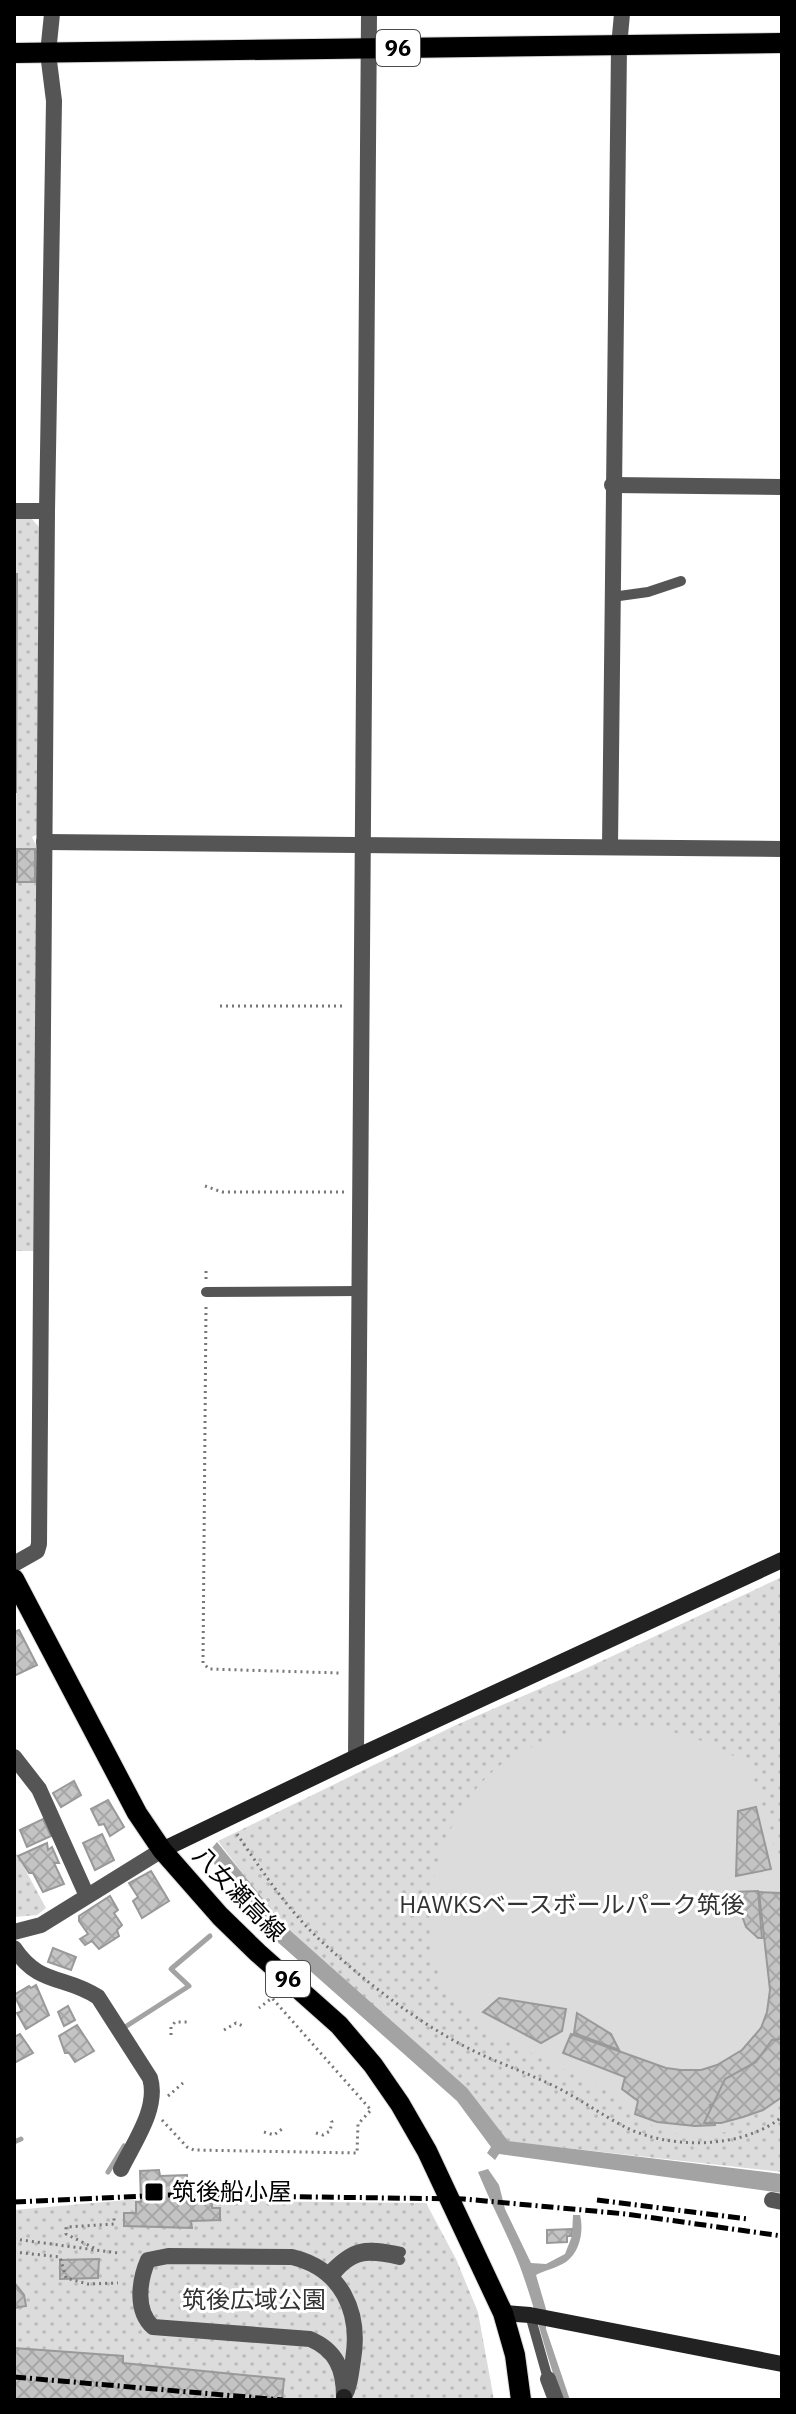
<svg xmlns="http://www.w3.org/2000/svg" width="796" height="2414" viewBox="0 0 796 2414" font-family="'IBM Plex Sans','Noto Sans JP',sans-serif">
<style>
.green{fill:url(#green-dots)}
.pitch{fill:#dcdcdc}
.water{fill:#a3a3a3}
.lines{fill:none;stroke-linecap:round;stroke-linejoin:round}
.stream{stroke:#a3a3a3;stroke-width:5}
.building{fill:url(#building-cross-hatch);stroke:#999;stroke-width:2}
.primary-casing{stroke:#dbdbdb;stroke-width:22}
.path{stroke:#777;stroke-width:3;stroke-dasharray:2 4;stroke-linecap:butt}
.lane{stroke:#555;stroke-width:10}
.street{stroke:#555;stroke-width:16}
.secondary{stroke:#222;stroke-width:16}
.primary{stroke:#000;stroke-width:20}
.rail{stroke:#000;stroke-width:5;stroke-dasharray:12 4 2 4;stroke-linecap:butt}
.poi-dot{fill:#000;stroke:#fff;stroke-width:3}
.labels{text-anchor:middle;stroke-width:6;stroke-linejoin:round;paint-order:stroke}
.shield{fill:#fff;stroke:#4c4c4c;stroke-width:2}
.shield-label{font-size:22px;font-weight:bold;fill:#000}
.street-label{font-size:24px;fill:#000;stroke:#fff}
.park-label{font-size:24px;fill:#333;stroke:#fff}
.poi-label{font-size:24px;fill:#000;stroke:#fff;text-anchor:start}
</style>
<defs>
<pattern id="green-dots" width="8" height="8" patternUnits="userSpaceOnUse" patternTransform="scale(2)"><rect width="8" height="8" fill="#dcdcdc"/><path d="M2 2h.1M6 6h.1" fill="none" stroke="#bbb" stroke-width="1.8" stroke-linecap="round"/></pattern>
<pattern id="building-cross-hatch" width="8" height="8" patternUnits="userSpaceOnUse" patternTransform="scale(2)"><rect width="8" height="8" fill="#c4c4c4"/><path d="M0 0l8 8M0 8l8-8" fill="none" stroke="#a7a7a7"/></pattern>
</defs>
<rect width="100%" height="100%" fill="#fff"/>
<!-- green -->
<g class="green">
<path d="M14,517h16l9,10 -2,307 -5,3 6,12 -3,402h-21z"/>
<path d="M782,1577v595l-278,-31 -224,-218 -62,-82 238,-116 120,-52z"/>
<path d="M14,1849l32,59 -9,7 -23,2z"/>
<path d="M127,2200l299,3 30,56 22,53 16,88h-480v-190z"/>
</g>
<!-- pitch -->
<path class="pitch" d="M590,1726c66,-1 100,4 158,38l34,106v220l-57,31 2,11 -27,3 -33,-2 -35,-18 3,-9c-38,-20 -76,-39 -114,-58 -15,-8 -35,-15 -48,-26 -78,-63 -42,-209 33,-261 25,-17 56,-26 84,-35z"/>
<!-- water -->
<g class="water">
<path d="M217,1842l68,84 182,162 41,53 274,33v19l-283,-39 -4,6 -8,-7 4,-6 -34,-46 -184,-163 -44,-58 -23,-25z"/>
<path d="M488,2169l11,16 6,24 26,54 15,1 19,-10 7,-18 1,-21h7c4,16 0,37 -14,47 -9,6 -21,8 -30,13l10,34v20l24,71h-7c-17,-41 -25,-83 -40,-125 -12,-35 -31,-68 -45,-103z"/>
</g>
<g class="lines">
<!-- stream -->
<g class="stream">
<path d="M125,2027l64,-41 -18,-17 39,-33"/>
<path d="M14,2142l7,-3"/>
<path d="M108,2172l16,-26"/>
</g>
</g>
<!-- building -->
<g class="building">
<path d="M14,574h3l-1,218h-2z"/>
<rect x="17" y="849" width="18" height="33"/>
<path d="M19,1630l18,35 -23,11v-44z"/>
<path d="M74,1781l7,14 -20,12 -8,-14z"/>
<path d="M108,1800l16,27 -14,9 -6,-12 -5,1 -8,-16z"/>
<path d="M756,1807l15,62 -35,7 2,-65z"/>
<path d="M43,1819l8,17 -24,11 -7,-17z"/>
<path d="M102,1834l12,26 -19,10 -12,-27z"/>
<path d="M47,1843l1,7 4,-3 7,16h-5l10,21 -21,8 -10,-19h-4l-11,-17z"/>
<path d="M151,1871l18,30 -27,17 -9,-17 5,-4 -9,-14z"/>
<path d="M758,1891l4,47h-4l-12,-11 -12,-35z"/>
<path d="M759,1892l22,1 1,159 -20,27 -39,24 -13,2 5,20 -20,1 -38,-4 -22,-8 3,-13 -16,-12 3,-12 -62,-24 8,-19 95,34 15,2h20l16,-5 25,-15 19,-22 6,-16 3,-22z"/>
<path d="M110,1896l8,14 -4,3 8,12 -5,5 2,6 -20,13 -7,-8 -7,4 -5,-6 8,-5 -9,-13v-5z"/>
<path d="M53,1948l23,9 -5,13 -23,-8z"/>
<path d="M36,1985l13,30 -23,14 -9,-16 5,-2 -8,-16 15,-9 2,2z"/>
<path d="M499,1998l67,11 -4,22 -21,12 -58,-31z"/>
<path d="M68,2006l7,14 -11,6 -6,-14z"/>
<path d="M577,2013l34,21 8,16 -45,-17z"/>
<path d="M77,2025l17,26 -19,11 -6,-9h-4l-6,-17z"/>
<path d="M20,2034l13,19 -19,10v-26z"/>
<path d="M782,2039v58l-19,13 -20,7 -22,6h-17l21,-44 31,-17 16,-22z"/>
<path d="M159,2170l1,6 27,-1v28h25v5h8v12l-29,1 1,7 -68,-2v-13h12v-11h5l-1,-31z"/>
<path d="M572,2229l-1,7h-4v6l-20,1v-13z"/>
<path d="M99,2259l-1,19 -38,1v-19z"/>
<path d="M14,2282l10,13 2,11 -12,2z"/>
<path d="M14,2348l109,8v7l161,16 -2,21h-268z"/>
</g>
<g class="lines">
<!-- primary casing -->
<g class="primary-casing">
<g id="primary">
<path d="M14,53l768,-10"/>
<path d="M14,1579l123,234 25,37 58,66 38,37 81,72 34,40 27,39 27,47 76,162 12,42 6,45"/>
</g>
</g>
<!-- path -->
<g class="path">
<path d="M14,935h4"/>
<path d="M220,1006h124"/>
<path d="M205,1186l17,6h122"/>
<path d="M206,1279v-9"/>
<path d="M206,1307l-3,356 6,6 131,4"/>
<path d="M237,1834c25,37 50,75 83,106 42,39 90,77 142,105 30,16 64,27 94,42 24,12 46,28 69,40 46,23 117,22 157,-10"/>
<path d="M224,2030l12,-7 7,3"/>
<path d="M171,2035v-8l4,-5h13"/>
<path d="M168,2096l15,-13"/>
<path d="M162,2120l25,27 7,3 163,3 1,-29 13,-14 -99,-112 -13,10"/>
<path d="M264,2132l10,3 8,-6"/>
<path d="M316,2133l7,2 7,-4 2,-9 -2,-4"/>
<path d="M14,2239l104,14"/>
<path d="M94,2248l-28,-14v-7l48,-3v-7"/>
<path d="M14,2252l46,5 6,21 22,6 30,-1"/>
</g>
<!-- lane -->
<g class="lane">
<path d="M612,597l36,-5 33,-11"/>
<path d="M206,1292l153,-1"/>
<path d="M326,2273c26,-28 38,-29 75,-21"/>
<path d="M332,2280c20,-29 37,-27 68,-20"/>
<path d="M530,2315l18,64"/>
</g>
<!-- street -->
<g class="street">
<path d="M612,485l170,2"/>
<path d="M14,511h33"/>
<path d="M44,842l738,7"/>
<path d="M610,847l9,-801 3,-32"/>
<path d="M14,1564l23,-13 2,-7 8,-1033 7,-410 -6,-48 4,-39"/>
<path d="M14,1757l25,32 48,107"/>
<path d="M356,1757l13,-1743"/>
<path d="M14,1932l27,-7 121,-75"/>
<path d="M14,1948c25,38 51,27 84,49l52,81c9,30 -16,64 -29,91"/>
<path d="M772,2200l10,2"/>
<path d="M168,2256l124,1c50,12 69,55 61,103 -2,13 -3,26 -9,37 0,-28 -8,-47 -34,-58l-157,-12c-18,-16 -14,-46 -5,-67z"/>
<path d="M548,2379l8,21"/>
</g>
<!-- secondary -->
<g class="secondary">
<path d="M162,1850l194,-93 426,-197"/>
<path d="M503,2313l27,2 252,49"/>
<path d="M344,2400v-3"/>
</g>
<!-- primary -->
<use href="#primary" class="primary"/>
<!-- rail -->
<g class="rail">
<path d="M597,2200l151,19"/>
<path d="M14,2202l153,-7 297,4 162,15 156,22"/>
<path d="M14,2377l269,23"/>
</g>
</g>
<!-- markers -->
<rect class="poi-dot" x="144" y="2182" width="20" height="20" rx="4"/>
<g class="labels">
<!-- shield labels -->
<g class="shield">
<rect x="376" y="30" width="44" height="36" rx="6"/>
<rect x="266" y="1961" width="44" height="36" rx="6"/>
</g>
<g class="shield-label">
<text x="398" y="56">96</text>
<text x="288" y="1987">96</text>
</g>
<!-- street labels -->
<g class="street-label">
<text transform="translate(239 1894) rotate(46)" y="8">八女瀬高線</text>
</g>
<!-- park labels -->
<g class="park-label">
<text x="572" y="1913">HAWKSベースボールパーク筑後</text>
<text x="254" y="2308">筑後広域公園</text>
</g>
<!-- poi labels -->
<g class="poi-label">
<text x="172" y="2200">筑後船小屋</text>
</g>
</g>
<!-- border -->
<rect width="796" height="2414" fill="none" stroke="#000000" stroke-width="32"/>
</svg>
